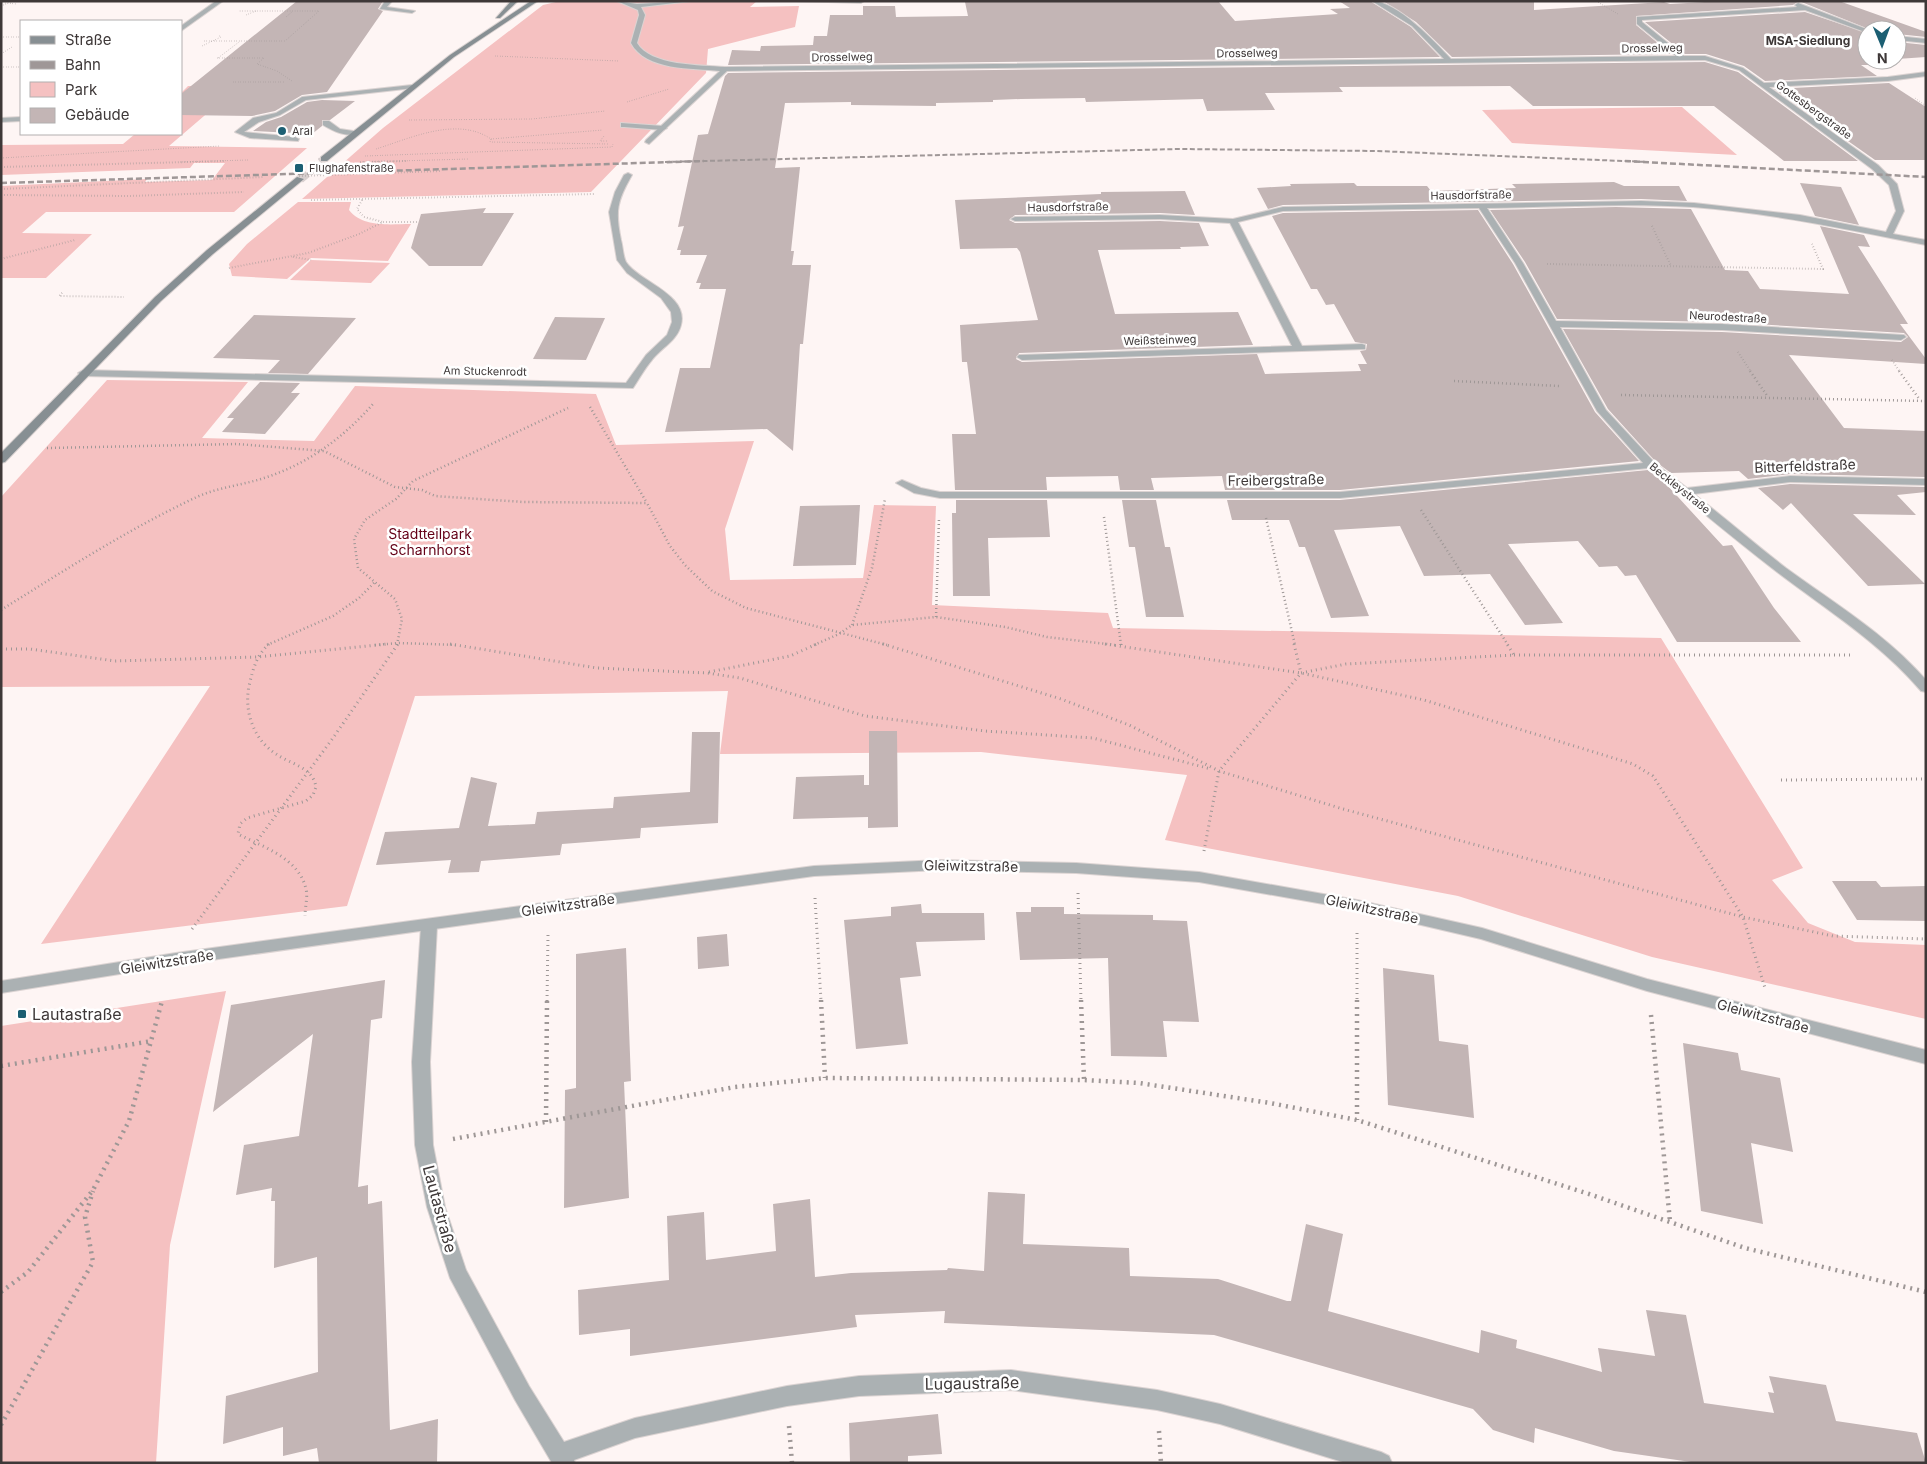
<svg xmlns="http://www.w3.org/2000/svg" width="1927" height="1464" viewBox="0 0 1927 1464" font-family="Inter,sans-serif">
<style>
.green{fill:#f5c1c1}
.building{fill:#c3b5b5}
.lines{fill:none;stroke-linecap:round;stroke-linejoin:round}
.secondary-tunnel-far1{stroke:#d8cfce;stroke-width:7;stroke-dasharray:7 3;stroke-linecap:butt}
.secondary-tunnel{stroke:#d8cfce;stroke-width:9;stroke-dasharray:9 4.5;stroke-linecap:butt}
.service-casing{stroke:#dbd3d2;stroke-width:2}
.minor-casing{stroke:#dbd3d2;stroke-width:2}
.tertiary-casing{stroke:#dbd3d2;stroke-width:2}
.secondary-casing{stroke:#dbd3d2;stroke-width:2}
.path-far4{stroke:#9e9796;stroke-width:1;stroke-dasharray:0.5 2;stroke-linecap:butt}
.path-far3{stroke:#9e9796;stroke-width:2;stroke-dasharray:0.5 2.5;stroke-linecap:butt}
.path-far2{stroke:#9e9796;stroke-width:2.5;stroke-dasharray:1 3;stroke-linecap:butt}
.path-far1{stroke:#9e9796;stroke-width:3;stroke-dasharray:1 4;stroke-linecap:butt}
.path{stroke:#9e9796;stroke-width:4.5;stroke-dasharray:2 5;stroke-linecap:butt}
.service{fill:#abb1b3;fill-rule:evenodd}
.minor{fill:#abb1b3;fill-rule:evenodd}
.tertiary{fill:#abb1b3;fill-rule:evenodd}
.secondary{fill:#878f93;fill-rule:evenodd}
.rail-far1{stroke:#9f9797;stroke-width:2;stroke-dasharray:5 2.5;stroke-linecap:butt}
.rail{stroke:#9f9797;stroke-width:2.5;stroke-dasharray:6 3;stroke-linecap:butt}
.path-bridge{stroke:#9e9796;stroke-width:2;stroke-dasharray:0.5 2.5;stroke-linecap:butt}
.poi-dot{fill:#1c5f73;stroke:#fff;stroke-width:2}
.labels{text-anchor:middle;stroke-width:5;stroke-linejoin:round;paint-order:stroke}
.far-street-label{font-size:11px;fill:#3e3838;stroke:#fff}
.far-poi-label{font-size:11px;fill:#3e3838;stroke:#fff;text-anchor:start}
.far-neighbourhood-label{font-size:12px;font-weight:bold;fill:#3e3838;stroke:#fff}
.street-label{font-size:14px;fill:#3e3838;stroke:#fff}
.park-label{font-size:14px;fill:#640017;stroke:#fff}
.near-poi-label{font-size:16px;fill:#3e3838;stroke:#fff;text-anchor:start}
.near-street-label{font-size:16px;fill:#3e3838;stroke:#fff}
</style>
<rect width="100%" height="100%" fill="#fef5f4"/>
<!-- green -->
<g class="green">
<path d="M560,1h197l-7,6 49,-1 -4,21 -87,22 -2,24 -115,119 -289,7 81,-71 160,-123z"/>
<path d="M188,86h51l-70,60 138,2 -73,64h-188l-24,21 70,1 -46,44h-45v-92l146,-7 -2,3 67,-2 13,-17h-31l-4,5 -189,7v-30l122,-1 12,-10h46v-41z"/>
<path d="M1682,107l55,48 -225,-12 -30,-33z"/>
<path d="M298,202h53l-2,8c14,18 41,14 62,14l-23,37 -77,-3 -24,21 -55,-3 -3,-12 18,-20z"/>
<path d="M311,260l79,3 -19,20 -81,-3z"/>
<path d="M107,380l141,2 -46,56 112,3 41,-55 241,8 20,51 138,-4 -29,88 5,51 133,-2 11,-73 62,1 -4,99 176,8 5,15 548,10 142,230 -31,12 36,43 47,19 71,3v74l-274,-62 -194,-61 -293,-56 22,-65 -206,-23 -261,2 8,-63 -313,5 -68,210 -306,38 169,-258 -209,1v-190z"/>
<path d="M226,991l-56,254 -14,218h-155v-437z"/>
</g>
<!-- building -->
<g class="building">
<path d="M297,1h86l-5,8 5,2 -56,81 -25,3 -27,16 -23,5 -71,-1v-21z"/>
<path d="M1218,1l17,20 103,-7 -8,-5 20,-1 -11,-7h31l41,26 29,30 -712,8 4,-15 28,1 1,-5 52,-1 1,-9h13l3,-21h33v-9h32l1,11 72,-1 -3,-14z"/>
<path d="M1383,1h151v9l130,-8 6,2 52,-3h77l-6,4 -157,11v9l35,29 -219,3 -36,-35z"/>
<path d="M1799,1h40l87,31v5l-29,-3v-4h-26z"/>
<path d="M1805,12l62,21v27h23l-17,1 8,4h-20l16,11 -112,5 -21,-15 -38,-12h-21l-40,-32z"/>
<path d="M1897,42l29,3v12l-29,2z"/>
<path d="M1705,62l33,10 120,89h-74l-70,-55h-181l-23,-20 -171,1 4,5 -78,1 10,17 -68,1 -4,-12 -117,3 -1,-4 -64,1 -28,1v2l-57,1v3l-85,-1v-3l-66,1 -10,65 25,-1 -9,84h3l-2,14h19l-8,79h-3l-7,107 -26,-22 -102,3 15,-64h30l16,-79h-27l2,-6h-5l11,-28h-27l1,-5h-4l7,-24 -6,1 20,-92 10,-1 17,-58 3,-3z"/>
<path d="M1889,83l37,24v53h-51l-101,-71z"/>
<path d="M322,100l33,1 -25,19h-8v6l-10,8 -59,-3 13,-9 15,-5 26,-15z"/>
<path d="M1614,182l10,4h55l8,15 -46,-2 -358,6 -15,4 -11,-21 34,-2 -1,-2 64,-1 3,3h70l4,5 85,-3 -4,-4z"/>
<path d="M1800,183l41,4 18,38 -44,-9z"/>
<path d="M1185,191l10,24 -35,-2 -145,2 -6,5 6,3 145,-2 39,2 10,23 -29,1 1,2 -83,1 17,64 123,-2 15,33 -234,8 -3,6 6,3 235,-8 8,20 96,-3 -3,-7h9l-7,-13 6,-1 1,-6 -12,-2 -21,-38 -8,1 -9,-16h-6l-39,-73 11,-3 195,-3 35,54 82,148 44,49 -299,29h-115l-3,-14 -71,2 3,12h-34l-2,-14 -72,1 1,13h-92l-3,-56h24l-9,-72h-5l-2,-37 78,-5 -18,-68 -3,-4 -57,1 -5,-49 146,-6v-2z"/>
<path d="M1616,207l75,2 34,61 23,1 12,18 89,5 -29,-68 44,9 6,12 -12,-1 50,78h-8l26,35v5l-137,-9 55,73 82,3v46l-136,-3 -42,5 -9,-8 -68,2 -15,-11 -48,-53 -45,-80 159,3 179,10 7,-5 -4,-4 -182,-11 -165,-3 -32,-57 -35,-52z"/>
<path d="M486,208l-3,5h31l-32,53h-53l-18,-18 10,-34z"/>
<path d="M254,315l102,3 -48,56 -40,-1 12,-13 -67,-2z"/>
<path d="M555,317l50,1 -19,42 -53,-1z"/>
<path d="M260,382l40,1 -9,10h9l-35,41 -43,-2 12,-14h-7z"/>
<path d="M1648,470l19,15 56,61 9,-1 42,63 27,34h-124l-41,-67 -11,1 -8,-10 -18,1 -21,-26 -70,3 55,79 -38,2 -35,-51 -66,2 -24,-50 -66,4 35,86 -38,2 -26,-71h-6l-10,-27h-57l-5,-20h113z"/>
<path d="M1790,484l136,3v5l-29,3 19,20 -63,-1 72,70 -57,2 -77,-83 -8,7 -25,-22z"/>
<path d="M956,500h91l3,37 -62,1 2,58h-37l-1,-83h4z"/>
<path d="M1122,500h34l9,47h5l14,70h-38l-11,-70h-6z"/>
<path d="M860,505l-4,60 -63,1 7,-60z"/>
<path d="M869,731h28l1,96 -30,1v-11l-75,2 3,-42 68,-2v10h5z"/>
<path d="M692,732h28l-2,91 -77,5 -1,10 -78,6 -2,11 -79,6 -2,11 -31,1 3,-13 -75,5 9,-33 74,-4 12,-51 26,6 -9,43 47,-2 2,-12 76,-4 1,-11 76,-5z"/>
<path d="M1832,881h44l5,6 45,-1v35l-69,-1z"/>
<path d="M921,904l1,9h62l1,27 -69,2 5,34 -21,2 8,66 -52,5 -12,-129 47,-4v-9z"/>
<path d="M1031,907h33v7l89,1v5l34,1 12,101 -36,-1 4,36 -56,-1 -3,-98 -88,2 -4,-48h15z"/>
<path d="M727,934l2,32 -31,3 -1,-32z"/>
<path d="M626,948l5,133 -7,1 5,116 -65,10 1,-118 11,-2v-134z"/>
<path d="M1383,968l51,7 5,66 29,4 6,73 -86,-13z"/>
<path d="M385,980l-3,38 -11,2 -13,167 10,-2v19l14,-3 8,229 48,-11 -1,44h-118l-2,-15 -34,8v-29l-60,17 3,-48 92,-24 -1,-115 -43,11 1,-67h-4l1,-13 -36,7 8,-50 55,-9 14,-102 -100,78 18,-107z"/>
<path d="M1683,1043l55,10 3,17 39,8 13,74 -42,-9 12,81 -62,-13z"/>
<path d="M988,1192l37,2 -2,50 106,4 1,28 88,3 69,22h4l15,-77 37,10 -15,77 151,42 2,-23 36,10 -1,8 86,24 -4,-24 57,8 -9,-46 40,5 18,88 70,10 -6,-21 6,1 -5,-17 57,9 10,36 81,12 9,30h-228l-84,-12 -79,-23 -1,15 -41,-13 -20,-21 -259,-74 -270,-12 1,-12 -90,4 2,12 -227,29v-27l-51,6 -1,-45 91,-10 -2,-64 37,-4 2,48 70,-9 -3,-47 37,-5 5,78 36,-4 96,-3 1,-2 36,3z"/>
<path d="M938,1414l4,40 -34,2v7h-58l-1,-40z"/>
</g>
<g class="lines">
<!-- secondary-tunnel-far1 -->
<path class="secondary-tunnel-far1" d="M320,162l4,-3"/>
<!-- secondary-tunnel -->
<path class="secondary-tunnel" d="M300,179l22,-18"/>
<!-- service casing -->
<g class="service-casing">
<g id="service">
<path d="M385,1h7l-5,6 28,4 -3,2 -32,-4z"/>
<path d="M412,85l2,3 -108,12 -26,15 -21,7 -15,10 51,5 4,2 -1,2 -48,-3 -15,-6 18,-14 23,-5 26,-16z"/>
<path d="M323,121h6l11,8 20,3c-12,7 -27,-1 -37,-7z"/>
<path d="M621,123l42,3 4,2 -4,2 -39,-3h-3z"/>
</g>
</g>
<!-- minor casing -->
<g class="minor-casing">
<g id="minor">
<path d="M216,1h7l-42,30v-5z"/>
<path d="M617,1l20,3 54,-3 -50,6 4,8 -8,28c13,23 64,22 88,24l719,-8 -32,-33 -40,-25c25,0 63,41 79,58l225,-3 -39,-32v-7l160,-10 -2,-2 3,-2 71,27 -4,2 -60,-22 -163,10v2l42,34h21l38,12 21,15 124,-6 38,-5v4l-38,5 -119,6 109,78 19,19 7,27 -11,23 33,6v5c-77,-15 -154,-32 -233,-38 -68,-4 -137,0 -206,1l36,55 33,58 166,3 182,11 2,2 -5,3 -179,-10 -162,-3 46,83 49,53 32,25 103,-12 136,3v6l-136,-3 -96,12c31,24 61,50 92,74 48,35 100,66 140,112v12l-5,-1c-41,-48 -94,-81 -144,-119 -44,-34 -86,-69 -128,-104l-309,30h-400l-26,-5 -18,-10 6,-3 19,8 19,4h400l303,-29 -46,-52 -82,-148 -36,-55 -196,3 -45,11 64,124 60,-2 3,1v4l-343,11 -5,-3 2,-2 273,-9 -62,-123 -70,-4 -145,2 -4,-2 4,-2 145,-2 73,4 50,-12 358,-6 53,2 106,12 86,17 10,-21 -7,-26 -17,-16 -133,-99 -34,-10 -978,11 -78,73 -4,-2 1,-2 74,-69c-28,-3 -74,0 -89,-28l8,-28 -1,-5z"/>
<path d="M795,1h69l-3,2z"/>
<path d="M1897,36l29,3v4l-29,-3z"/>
<path d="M21,117v4l-20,1v-4z"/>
<path d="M628,173l4,2c-15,26 -17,36 -11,65 2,7 2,16 5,22 13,20 63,32 55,63 -4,16 -20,23 -29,35 -7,8 -13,19 -19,28l-550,-12 -5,-3 5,-3 543,13 20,-28 21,-20 5,-13 -1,-10 -10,-14 -34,-25 -10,-13 -8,-48 6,-20 9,-17z"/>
<path d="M429,920l6,2 2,4 -7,136 3,83 12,62 21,63 63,116 35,56 71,-24 152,-32 72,-10 152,-6 146,20 63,14 161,48 8,4 3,7h-46l-126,-39 -63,-14 -146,-20 -152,6 -72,10 -152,32 -61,22 1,3h-23l-37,-63 -65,-122 -23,-71 -12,-62 -3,-83 9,-136 2,-4z"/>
</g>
</g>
<!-- tertiary casing -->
<g class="tertiary-casing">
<path id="tertiary" d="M940,860l136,3 123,9 158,28 125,28 165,51 279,71v14l-279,-73 -166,-52 -124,-29 -158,-28 -123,-9 -136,-3 -126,6 -638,89 -175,28v-12l175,-28 638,-87z"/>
</g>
<!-- secondary casing -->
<g class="secondary-casing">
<g id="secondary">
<path d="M511,1h7l-18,17h-4z"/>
<path d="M531,1h7l-84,56 -127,104h-6v-4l129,-102z"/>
<path d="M297,177l7,2 -91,75 -52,47 -156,161 -4,1v-10l154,-156 52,-47z"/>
</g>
</g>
<!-- path-far4 -->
<g class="path-far4">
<path d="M1596,1l22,13"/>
<path d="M5,3l12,1"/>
<path d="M1,6l12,-5"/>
<path d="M246,15l10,-4"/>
<path d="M286,17l7,-6"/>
<path d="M1,37h20"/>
<path d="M204,41h81l34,-30h-80"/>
<path d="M202,46l19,-9 -3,-2"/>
<path d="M1,54l11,-7"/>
<path d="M495,56l124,5"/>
<path d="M217,58h47l-7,6 20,7 15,10"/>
<path d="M218,58l21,-16"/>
<path d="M1,67h20"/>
<path d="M233,82h52"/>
<path d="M1915,98l11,8"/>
<path d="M627,102l42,-13"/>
<path d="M409,120l123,-1 73,-8"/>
<path d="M604,136l-4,5h8"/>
<path d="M491,139l112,-9"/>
<path d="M376,149c35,-11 81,-33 115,-10l-1,3 118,2"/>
<path d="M365,156l247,-9 1,-3"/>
<path d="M1,158l219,-12"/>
<path d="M180,162l68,-2"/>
<path d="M362,162l107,-3"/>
</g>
<!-- path-far3 -->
<g class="path-far3">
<path d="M360,162l48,-1"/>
<path d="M1,167l223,-6"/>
<path d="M412,172l29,-1"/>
<path d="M1,189l262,-12"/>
<path d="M1,195l128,1 115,-4"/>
<path d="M311,200l284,-6"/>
<path d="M362,200l-5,9 7,8 19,5"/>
<path d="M1652,226l19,40"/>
<path d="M293,257l18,3"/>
<path d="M1,259l74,-19"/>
<path d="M1547,264l276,5 -11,-25"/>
<path d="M229,268l79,-15 51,-19 24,-12h34"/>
<path d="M62,293l-3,3 65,1"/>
<path d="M1738,352l13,20"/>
<path d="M1892,360l8,12"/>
</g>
<!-- path-far2 -->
<g class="path-far2">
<path d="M1750,371l18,26"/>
<path d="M1899,371l21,29"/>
<path d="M1454,381l106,5"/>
<path d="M1621,395l305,6"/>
<path d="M590,407l57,96"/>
<path d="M47,448l190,-4 87,7 71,36 27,3 13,6 88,6 124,1 23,43 15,19 27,26 34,17 141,37"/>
<path d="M1421,510l87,135"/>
<path d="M1104,517l17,128"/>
<path d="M1266,518l29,127"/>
<path d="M1,610c64,-40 129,-82 198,-114 21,-9 44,-11 65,-18 44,-14 79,-40 109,-74"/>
<path d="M936,617l3,-99"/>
<path d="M852,625l20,-57 13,-69"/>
<path d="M267,645l66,-29 26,-18 16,-16"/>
<path d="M375,645l24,-2 59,2"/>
<path d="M397,645l5,-26 -7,-20 -37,-31 -4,-29 11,-19 31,-21 17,-18 155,-73"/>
<path d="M814,645l25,-11 13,-9 84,-8 69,10 42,10 68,8"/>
</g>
<!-- path-far1 -->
<g class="path-far1">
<path d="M269,644c-13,12 -16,25 -20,42 -5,25 4,53 27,68 14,10 37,13 40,33l-3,8 -7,6 -59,17 -7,6 -2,10c25,13 61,24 68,55 2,8 -1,18 -1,27"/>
<path d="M450,644l147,24 110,5 33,5 125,38 120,15 108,7 118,31"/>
<path d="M883,644l178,55 68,26 90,46 124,38 400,108 90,19 93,3"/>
<path d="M1105,644l196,29 123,27 209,64 20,12 90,141 22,71"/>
<path d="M1121,644v2"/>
<path d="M1294,644l7,29 45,-9 168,-9 -7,-11"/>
<path d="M1,649h29l85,12 142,-4 131,-13"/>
<path d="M1514,655h339"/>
<path d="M709,672l81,-16 27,-12"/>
<path d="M1781,780l145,-1"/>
<path d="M1204,851l15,-80 82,-98"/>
<path d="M1078,893l3,108"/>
<path d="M815,898l6,103"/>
<path d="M192,929l141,-191 65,-94"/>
<path d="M1357,933v68"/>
<path d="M547,1001l1,-67"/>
</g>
<!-- path -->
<g class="path">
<path d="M821,1000l4,78"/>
<path d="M1081,1000l3,80"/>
<path d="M1357,1000v120"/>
<path d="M1651,1015l19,207"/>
<path d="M1,1066l151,-25"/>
<path d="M546,1122l1,-122"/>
<path d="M453,1139l282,-52 90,-9 259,2 55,3 131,20 87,17 232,74 156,54 181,44"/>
<path d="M1,1292l27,-20 65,-82 36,-69 33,-120"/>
<path d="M1,1425l92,-163 -8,-45 8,-26"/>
<path d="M789,1426l3,37"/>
<path d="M1159,1431l2,32"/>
</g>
<!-- service -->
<use href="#service" class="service"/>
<!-- minor -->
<use href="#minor" class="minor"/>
<!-- tertiary -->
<use href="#tertiary" class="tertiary"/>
<!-- secondary -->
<use href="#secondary" class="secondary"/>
<!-- rail-far1 -->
<path class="rail-far1" d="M665,162l514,-13 197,2 272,11"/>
<!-- rail -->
<g class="rail">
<path d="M1625,161l301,16"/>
<path d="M1,183l703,-22"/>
</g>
<!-- path-bridge -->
<path class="path-bridge" d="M299,176l113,-4"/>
</g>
<!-- markers -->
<g class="poi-dot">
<circle cx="282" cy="131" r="5"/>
<rect x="294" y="163" width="10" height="10" rx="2.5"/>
<rect x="17" y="1009" width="10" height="10" rx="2.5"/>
</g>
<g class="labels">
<!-- far-street labels -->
<g class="far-street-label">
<text transform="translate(1652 48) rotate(-1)" y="4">Drosselweg</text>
<text transform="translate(1247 53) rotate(-1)" y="4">Drosselweg</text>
<text transform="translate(842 57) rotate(-1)" y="4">Drosselweg</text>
<text transform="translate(1814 110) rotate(36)" y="4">Gottesbergstraße</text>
<text transform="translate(1471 195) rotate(-1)" y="4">Hausdorfstraße</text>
<text transform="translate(1068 207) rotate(-1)" y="4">Hausdorfstraße</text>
<text transform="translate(1728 317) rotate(3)" y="4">Neurodestraße</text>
<text transform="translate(1160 340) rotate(-2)" y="4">Weißsteinweg</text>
<text transform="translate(485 371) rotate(1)" y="4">Am Stuckenrodt</text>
<text transform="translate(1680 488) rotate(39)" y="4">Beckleystraße</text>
</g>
<!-- far-poi labels -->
<g class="far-poi-label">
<text x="292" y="135">Aral</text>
<text x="309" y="172">Flughafenstraße</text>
</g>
<!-- far-neighbourhood labels -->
<g class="far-neighbourhood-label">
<text x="1808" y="45">MSA-Siedlung</text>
</g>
<!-- street labels -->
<g class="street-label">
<text transform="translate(1805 466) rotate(-2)" y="5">Bitterfeldstraße</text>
<text transform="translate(1276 480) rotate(-1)" y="5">Freibergstraße</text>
<text transform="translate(971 866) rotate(1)" y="5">Gleiwitzstraße</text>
<text transform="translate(568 905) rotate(-8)" y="5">Gleiwitzstraße</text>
<text transform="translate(1372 909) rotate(12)" y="5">Gleiwitzstraße</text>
<text transform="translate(167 962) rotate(-9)" y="5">Gleiwitzstraße</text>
<text transform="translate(1763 1016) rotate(15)" y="5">Gleiwitzstraße</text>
</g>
<!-- park labels -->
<g class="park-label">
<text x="430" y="539">Stadtteilpark<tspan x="430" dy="16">Scharnhorst</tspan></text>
</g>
<!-- near-poi labels -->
<g class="near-poi-label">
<text x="32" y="1020">Lautastraße</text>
</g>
<!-- near-street labels -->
<g class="near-street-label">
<text transform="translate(440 1209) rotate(75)" y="6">Lautastraße</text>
<text transform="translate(972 1383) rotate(-1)" y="6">Lugaustraße</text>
</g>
</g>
<!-- border -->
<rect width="1927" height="1464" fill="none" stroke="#3e3838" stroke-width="5"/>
<!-- legend -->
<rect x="20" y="20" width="162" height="115" fill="#ffffff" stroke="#b2afaf"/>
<rect x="30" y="36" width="25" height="8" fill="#878f93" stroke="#b2afaf"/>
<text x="65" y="45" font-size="15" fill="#3e3838">Straße</text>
<rect x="30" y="61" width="25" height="8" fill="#9f9797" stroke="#b2afaf"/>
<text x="65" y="70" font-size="15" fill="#3e3838">Bahn</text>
<rect x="30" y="82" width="25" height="15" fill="#f5c1c1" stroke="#b2afaf"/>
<text x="65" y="95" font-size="15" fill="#3e3838">Park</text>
<rect x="30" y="108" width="25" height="15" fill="#c3b5b5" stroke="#b2afaf"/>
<text x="65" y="120" font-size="15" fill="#3e3838">Gebäude</text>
<!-- north arrow -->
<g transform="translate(1882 45) rotate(179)"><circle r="24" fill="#ffffff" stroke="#b2afaf"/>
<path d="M0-4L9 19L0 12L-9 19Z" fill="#1c5f73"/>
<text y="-8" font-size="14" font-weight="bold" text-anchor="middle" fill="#3e3838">N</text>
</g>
</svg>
